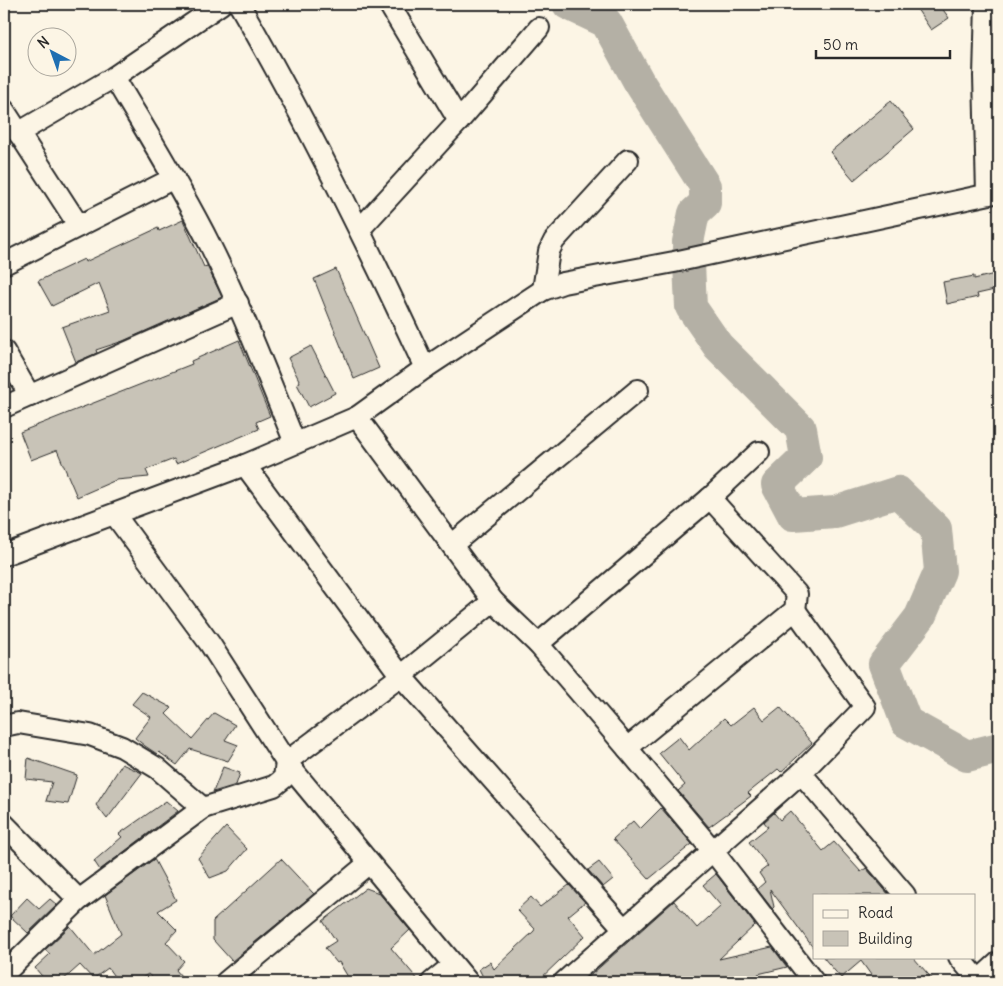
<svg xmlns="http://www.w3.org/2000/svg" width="1003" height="986" viewBox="0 0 1003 986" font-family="Delius,sans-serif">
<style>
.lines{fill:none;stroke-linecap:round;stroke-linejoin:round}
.river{stroke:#b4b0a5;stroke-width:32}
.building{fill:#c8c3b7;stroke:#2b2b2b}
.minor-casing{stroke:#2b2b2b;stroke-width:24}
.minor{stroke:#fcf5e5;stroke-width:20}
</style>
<rect width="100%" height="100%" fill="#fcf5e5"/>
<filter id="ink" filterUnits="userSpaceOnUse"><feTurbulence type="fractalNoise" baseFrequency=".02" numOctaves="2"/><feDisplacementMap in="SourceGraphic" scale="10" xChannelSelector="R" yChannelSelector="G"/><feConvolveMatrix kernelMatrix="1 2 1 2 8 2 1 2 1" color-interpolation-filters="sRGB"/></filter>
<g filter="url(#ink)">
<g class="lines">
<!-- river -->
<path class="river" d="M568,4l38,18 33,60 66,104v17l-11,10 -6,29 3,65 27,39 83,83 5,28 -29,28 16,30 42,-3 63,-20 38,37 4,42 -20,46 -36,47 22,58 61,34 32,-8"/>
</g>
<!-- building -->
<g class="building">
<path d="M924,4h15l10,14 -18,12 -14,-21z"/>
<path d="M891,101l23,28 -60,51 -24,-28z"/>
<path d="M183,220l21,47 3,-1 15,31 -99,44 -27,9 1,3 -21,9 -14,-35 48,-17 -11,-27 -47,23 -14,-25 46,-22 1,3 73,-34 1,3z"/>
<path d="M336,269l43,99 -25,11 -40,-100z"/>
<path d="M999,273v16l-22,5 1,3 -31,7 -4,-22 31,-6v3z"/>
<path d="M239,340l31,76 -14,6 3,7 -83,35 -2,-5 -28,11 3,7 -33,3 -39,17 -20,-47 -26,10 -11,-28 172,-68 -1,-3z"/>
<path d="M311,346l24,47 -26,14 -12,-23 3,-2 -12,-24z"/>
<path d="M142,692l30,16 -6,6 26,25 22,-26 21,12 -10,15 13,5 -10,16 -38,-12 -13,16 -18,-13 -2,2 -12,-8 -10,-8 16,-21 -19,-13z"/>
<path d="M754,707l10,13 16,-13 32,36 -31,29 -3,-3 -30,24 3,3 -42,31 -31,-36 7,-6 -26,-32 20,-16 10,13 35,-32 7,7z"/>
<path d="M28,758l49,17 -9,29 -22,-3 6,-19 -26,-3z"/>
<path d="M122,764l20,9 -35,46 -11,-14z"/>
<path d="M223,767l17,6 -4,12 -23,7z"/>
<path d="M166,801l12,10 -78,59 -6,-9 28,-24 -3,-3z"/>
<path d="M661,808l31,36 -43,35 -36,-40 20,-18 7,8z"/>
<path d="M790,811l33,40 11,-9 27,30 5,-4 23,27h-75v54l-44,-60 4,18 -2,2 -15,-20 8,-7 -6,-9 9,-7 -19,-24 19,-15 -4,-5 10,-9 6,7z"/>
<path d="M226,827l21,22 -19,22 -18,7 -12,-20z"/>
<path d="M154,859l22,41 -18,11 19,19 -11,12 18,19 -8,9 10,12h-29l-9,-8 -12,8h-18l-10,-14 -15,11 -13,-14 -19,17h-14l-12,-14 15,-14 -5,-4 25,-24 24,29 27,-21 -16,-39z"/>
<path d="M281,859l33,35 -82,67 -19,-21v-19z"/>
<path d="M599,862l14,17 -10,8 -15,-17z"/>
<path d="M716,874l39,51 -36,34 53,-12 15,20 -29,7 4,8h-179l91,-81 23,27 24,-22 -18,-21z"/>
<path d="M569,885l16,17 -17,14 17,20 -48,46h-57l4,-3 -5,-10 11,-7 4,7 40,-38 1,-2 -18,-19 14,-13 9,10z"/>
<path d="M366,888l13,5 31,37 -19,18 29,34h-69l-12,-20 -2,1 -12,-15 11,-7 -13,-20z"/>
<path d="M27,898l12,11 11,-10 7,6 -29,28 -18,-17z"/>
<path d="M823,957h90l22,25h-59l-15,-21 -20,17z"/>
</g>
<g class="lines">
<!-- minor casing -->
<g class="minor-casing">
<g id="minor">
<path d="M239,4c69,119 128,239 186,364"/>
<path d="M389,4l70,117"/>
<path d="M986,4l-2,72 3,118"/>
<path d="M114,77c33,56 67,110 96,168 32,64 58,132 85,198"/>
<path d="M4,110l75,116"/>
<path d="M18,133l96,-56 107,-73"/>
<path d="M360,229l99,-108 80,-93"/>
<path d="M4,264l170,-86"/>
<path d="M543,290l6,-39 5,-10 74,-81"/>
<path d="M4,351l26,45"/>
<path d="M4,407l234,-104"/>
<path d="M357,417l136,184 45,43 89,104 86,103 101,131"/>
<path d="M245,465l156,211 223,253"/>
<path d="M115,515l95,129 76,118 182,220"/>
<path d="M453,544l185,-154"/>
<path d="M4,555l241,-90 112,-48 68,-49 118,-78 20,-7 111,-21 325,-70"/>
<path d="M538,644l172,-146 49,-46"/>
<path d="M4,726l14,-3 72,12 32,12 35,21 46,40"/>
<path d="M627,748l168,-138 2,-16 -87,-96"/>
<path d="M801,773l104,122"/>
<path d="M4,824l75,76"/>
<path d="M959,957l21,25"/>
<path d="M4,974l75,-74 124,-92 71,-22 10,-8 2,-16 115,-86 92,-75"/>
<path d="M226,982l143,-119"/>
<path d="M432,982l21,-17"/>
<path d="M564,982l237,-209 64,-66 -70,-97"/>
<path d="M977,982l22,-20"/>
</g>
</g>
<!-- minor -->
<use href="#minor" class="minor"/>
</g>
</g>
<!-- margin -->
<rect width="1003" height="986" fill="none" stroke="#fcf5e5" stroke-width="20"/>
<rect x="10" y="10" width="983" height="966" fill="none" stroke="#2b2b2b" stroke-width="2" filter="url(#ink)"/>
<!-- legend -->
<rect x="813" y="894" width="162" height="65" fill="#fcf5e5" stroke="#a8a49b"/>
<rect x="823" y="910" width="25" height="8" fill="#fcf5e5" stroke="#a8a49b"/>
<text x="858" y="918" font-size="15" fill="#2b2b2b">Road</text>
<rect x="823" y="931" width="25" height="15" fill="#c8c3b7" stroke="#a8a49b"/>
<text x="858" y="944" font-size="15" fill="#2b2b2b">Building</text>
<!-- north arrow -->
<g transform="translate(52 52) rotate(319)"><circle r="24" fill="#fcf5e5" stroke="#a8a49b"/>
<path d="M0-4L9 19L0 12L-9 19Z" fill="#1f6fb2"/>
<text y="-8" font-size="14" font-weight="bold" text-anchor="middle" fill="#2b2b2b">N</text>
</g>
<!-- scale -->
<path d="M816 50v8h134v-8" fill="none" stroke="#2b2b2b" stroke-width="2.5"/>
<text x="823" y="50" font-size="15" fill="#2b2b2b" stroke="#fcf5e5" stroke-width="4" paint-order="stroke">50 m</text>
</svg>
